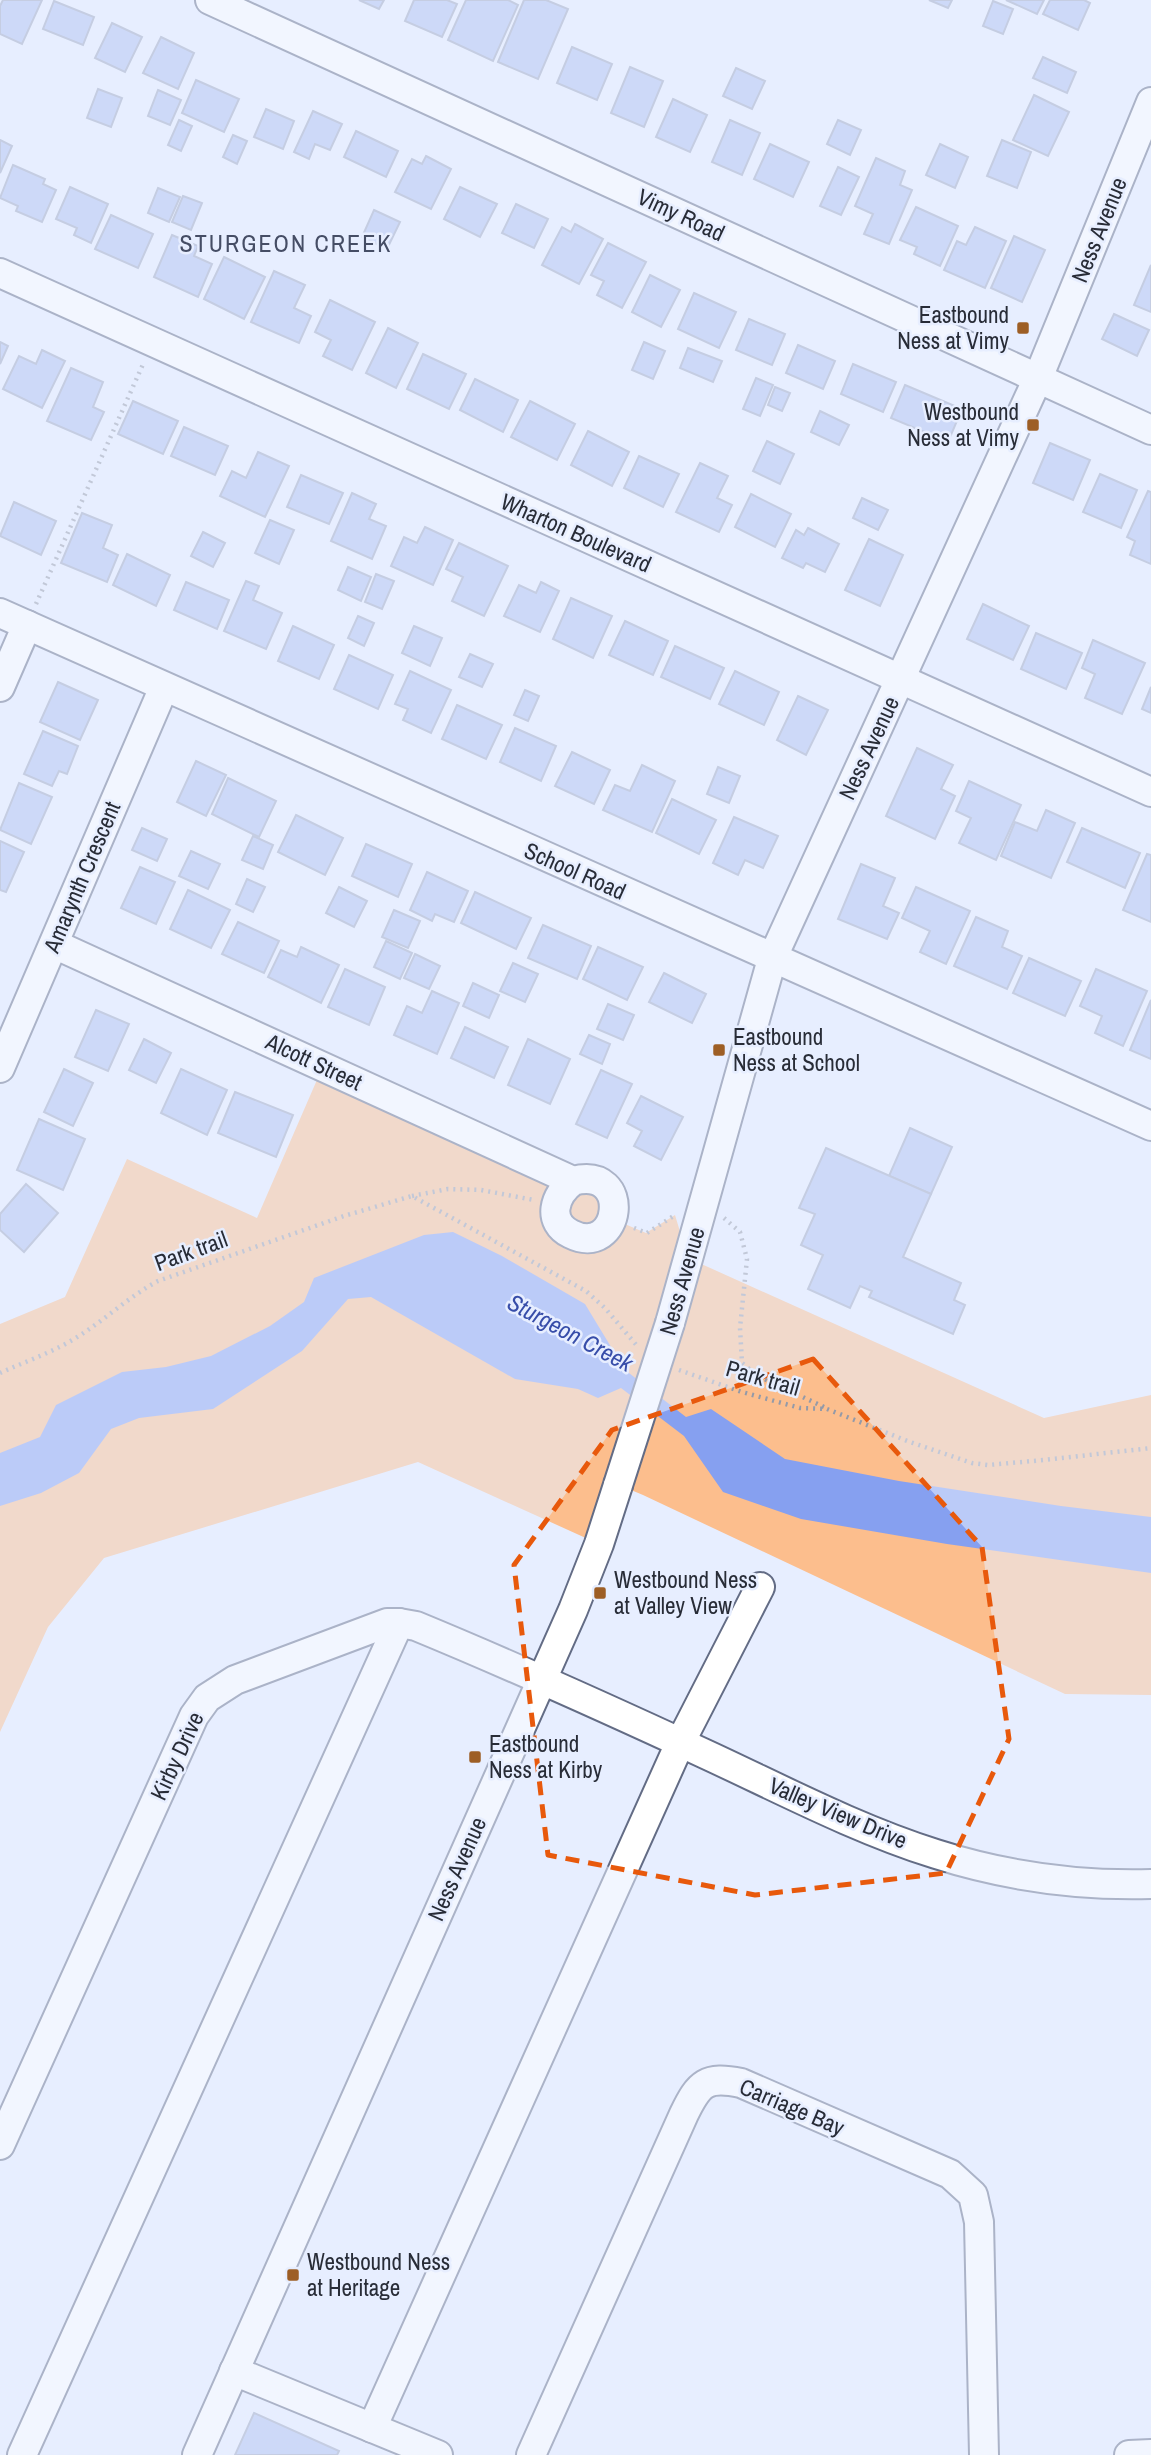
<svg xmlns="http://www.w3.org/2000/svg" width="1151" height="2455" viewBox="0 0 1151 2455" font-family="'Archivo Narrow',sans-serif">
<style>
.green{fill:#fcbe8d}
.water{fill:#86a0f0}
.building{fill:#aebff0;stroke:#9ba5bf;stroke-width:2}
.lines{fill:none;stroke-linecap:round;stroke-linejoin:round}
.minor-casing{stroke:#636c85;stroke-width:32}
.path{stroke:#949aa8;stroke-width:4.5;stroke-dasharray:2 5;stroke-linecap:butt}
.minor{stroke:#fff;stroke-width:28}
.minor-bridge-casing{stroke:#636c85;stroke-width:32;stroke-linecap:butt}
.minor-bridge{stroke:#fff;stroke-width:28}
.marked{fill:none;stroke:#e8590c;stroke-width:5;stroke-dasharray:14 9;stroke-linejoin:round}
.poi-dot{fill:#9d5e25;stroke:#e7eeff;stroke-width:2.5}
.labels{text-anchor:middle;stroke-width:5;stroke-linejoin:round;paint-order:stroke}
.street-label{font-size:23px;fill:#282c37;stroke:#e7eeff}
.poi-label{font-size:23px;fill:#282c37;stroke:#e7eeff;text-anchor:start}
.neighbourhood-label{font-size:24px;letter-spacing:2px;fill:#454d65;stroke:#e7eeff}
.water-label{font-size:24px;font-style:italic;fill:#374da9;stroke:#e7eeff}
</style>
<rect width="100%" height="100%" fill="#e7eeff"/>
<!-- green -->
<path class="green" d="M323,1066l261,113 29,40 33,14 29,-18 13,43 356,160 107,-23v300l-86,-1 -422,-199 -24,-10 -20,59 -181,-82 -314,96 -56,69 -48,105v-408l65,-27 62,-138 130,59z"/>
<!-- water -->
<path class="water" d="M453,1232l49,24 83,48 40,66 61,47 25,-8 74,50 114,22 162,25 90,11v56l-204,-29 -146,-25 -78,-27 -39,-56 -63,-48 -23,10 -20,-9 -63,-10 -144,-82 -23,2 -46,52 -89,58 -74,9 -28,11 -32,44 -38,20 -41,13v-53l40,-16 16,-32 66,-33 44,-5 45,-11 59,-30 34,-24 10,-24 110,-43z"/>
<!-- building -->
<g class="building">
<path d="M3,0h39l-20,44 -22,-10v-28z"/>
<path d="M359,0h25l-5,9z"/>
<path d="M414,0h33l10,4 -15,33 -37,-16z"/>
<path d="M466,0h42l10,5 -25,56 -45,-21z"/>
<path d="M524,0h22l22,9 -30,70 -40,-17z"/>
<path d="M929,0h23l-4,8z"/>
<path d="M1006,0h38l-7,14z"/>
<path d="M1050,0h34l6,3 -12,27 -35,-16z"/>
<path d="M54,1l40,16 -11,28 -40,-16z"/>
<path d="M993,1l20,8 -10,25 -20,-8z"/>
<path d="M112,23l30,14 -17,35 -30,-14z"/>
<path d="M161,37l33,16 -16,36 -35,-16z"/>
<path d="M572,47l40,17 -15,36 -40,-17z"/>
<path d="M1043,57l33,15 -9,21 -34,-15z"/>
<path d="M630,67l33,14 -19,46 -33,-14z"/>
<path d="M736,68l29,13 -13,28 -29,-13z"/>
<path d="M196,80l43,19 -15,33 -42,-19z"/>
<path d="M98,89l24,9 -11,29 -24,-9z"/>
<path d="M158,90l23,10 -11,25 -22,-9z"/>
<path d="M1034,95l35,17 -21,44 -35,-16z"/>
<path d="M673,99l34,16 -17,37 -34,-15z"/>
<path d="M266,109l28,12 -11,28 -29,-12z"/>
<path d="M313,111l29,13 -12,26 -15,-6 -6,15 -15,-7z"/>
<path d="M179,120l13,6 -11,25 -13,-6z"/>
<path d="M730,120l30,13 -18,42 -30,-13z"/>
<path d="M838,120l23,10 -11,25 -23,-11z"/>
<path d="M356,131l42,20 -12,26 -42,-20z"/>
<path d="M233,135l14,6 -10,23 -14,-7z"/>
<path d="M0,140l12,6 -12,27z"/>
<path d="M1002,140l29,12 -14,36 -30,-12z"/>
<path d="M770,144l39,18 -16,35 -39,-18z"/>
<path d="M940,144l28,13 -13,31 -29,-13z"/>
<path d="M426,156l25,13 -20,40 -36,-17 17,-33 10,5z"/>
<path d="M876,158l29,13 -5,14 12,5 -23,54 -25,-10 9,-20 -18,-8z"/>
<path d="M13,165l32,14 -2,5 13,6 -14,32 -26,-11 2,-5 -18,-8z"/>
<path d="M838,167l21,10 -18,38 -21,-9z"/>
<path d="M70,187l38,17 -17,39 -17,-8 3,-7 -21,-9z"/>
<path d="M460,187l37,17 -17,33 -36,-18z"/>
<path d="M158,188l22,9 -11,25 -21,-9z"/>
<path d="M183,196l19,7 -11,27 -19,-8z"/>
<path d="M516,204l32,15 -14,29 -32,-15z"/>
<path d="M916,207l42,19 -18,40 -26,-12 3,-7 -17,-7z"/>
<path d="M374,210l26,12 -13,27 -25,-12z"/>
<path d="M111,215l42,19 -15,34 -43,-19z"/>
<path d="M575,224l28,15 -24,45 -37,-19 20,-38 9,5z"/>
<path d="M975,227l31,14 -21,47 -41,-18 13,-29 9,4z"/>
<path d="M172,235l26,11 -4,10 18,8 -14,33 -44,-20z"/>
<path d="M1014,236l31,14 -23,52 -31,-14z"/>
<path d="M608,243l38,19 -24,46 -25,-13 7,-14 -13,-6z"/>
<path d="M224,257l41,20 -21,42 -40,-20z"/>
<path d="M1151,265v47l-17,-7z"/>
<path d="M274,271l31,14 -11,23 17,8 -12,27 -48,-21z"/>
<path d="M650,275l30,15 -19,37 -29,-15z"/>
<path d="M694,293l42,19 -17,36 -41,-19z"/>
<path d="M330,300l45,22 -23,48 -29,-14 8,-16 -16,-8z"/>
<path d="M1114,314l35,16 -12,26 -35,-17z"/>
<path d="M749,319l36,15 -13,31 -36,-15z"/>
<path d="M388,328l30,15 -22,45 -30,-15z"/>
<path d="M0,342l8,4 -8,18z"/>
<path d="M644,342l21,9 -12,28 -21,-9z"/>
<path d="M798,345l37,16 -12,28 -37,-16z"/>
<path d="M688,348l34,13 -9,21 -33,-14z"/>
<path d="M42,350l23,11 -23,47 -39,-19 16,-33 17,8z"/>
<path d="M423,354l43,20 -17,35 -42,-20z"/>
<path d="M853,364l43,18 -13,30 -42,-18z"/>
<path d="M71,368l32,14 -10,25 11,5 -13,28 -44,-19z"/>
<path d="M756,378l17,7 -13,31 -17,-7z"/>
<path d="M475,379l43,21 -15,32 -43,-22z"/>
<path d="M905,385l57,24 -14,33 -57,-24z"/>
<path d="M775,387l15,6 -8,18 -14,-6z"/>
<path d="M133,401l45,20 -15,33 -45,-20z"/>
<path d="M530,401l45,23 -18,36 -46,-23z"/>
<path d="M820,411l29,14 -10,20 -28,-13z"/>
<path d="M184,427l44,19 -13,29 -44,-19z"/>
<path d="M588,431l41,21 -17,34 -41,-21z"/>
<path d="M767,441l27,13 -14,30 -27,-13z"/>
<path d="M1050,443l40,17 -17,40 -40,-17z"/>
<path d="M258,452l31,14 -24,51 -45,-21 12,-25 14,7z"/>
<path d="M639,456l40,18 -16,33 -39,-19z"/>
<path d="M700,463l28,13 -11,22 15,7 -13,27 -43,-20z"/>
<path d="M1100,474l37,16 -16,38 -38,-16z"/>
<path d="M301,475l42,18 -14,31 -42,-17z"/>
<path d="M1148,491l3,1v72l-21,-9 5,-14 -8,-4z"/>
<path d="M352,493l24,11 -7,15 17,7 -14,33 -41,-18z"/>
<path d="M751,494l40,20 -16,33 -40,-20z"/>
<path d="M862,498l26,12 -10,20 -25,-12z"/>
<path d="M14,502l42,19 -15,34 -41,-19z"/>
<path d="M82,513l30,12 -9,23 15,7 -11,27 -46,-19z"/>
<path d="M270,520l24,10 -15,34 -24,-11z"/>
<path d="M425,527l28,13 -20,45 -42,-19 13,-29 13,6z"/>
<path d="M808,528l31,16 -14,28 -19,-9 -3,5 -21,-10 14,-28 8,5z"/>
<path d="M203,532l22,11 -12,24 -22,-11z"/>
<path d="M869,539l34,16 -23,51 -35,-16z"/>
<path d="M459,543l49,23 -24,50 -32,-15 11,-24 -17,-8z"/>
<path d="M127,554l43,21 -14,31 -43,-21z"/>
<path d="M348,567l23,10 -10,24 -23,-11z"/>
<path d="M376,574l18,7 -12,28 -17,-7z"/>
<path d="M246,581l13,5 -6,14 29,13 -16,36 -42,-18z"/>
<path d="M186,582l43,18 -12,29 -43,-19z"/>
<path d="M541,582l18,9 -19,41 -36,-16 15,-31 17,8z"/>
<path d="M571,598l41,18 -19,42 -40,-19z"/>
<path d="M983,604l46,22 -16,34 -46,-21z"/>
<path d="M358,616l16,7 -10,23 -16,-8z"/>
<path d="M625,621l43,20 -15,34 -44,-20z"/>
<path d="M293,626l41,19 -15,34 -41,-18z"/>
<path d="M414,626l28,12 -12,28 -28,-13z"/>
<path d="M1036,633l46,20 -16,36 -45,-20z"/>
<path d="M1093,640l52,23 -23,51 -37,-16 10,-24 -13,-6z"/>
<path d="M675,646l49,22 -14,31 -49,-22z"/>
<path d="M470,654l23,10 -11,23 -23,-10z"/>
<path d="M349,655l44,20 -15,34 -44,-20z"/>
<path d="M410,671l41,19 -20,43 -28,-13 5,-11 -13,-5z"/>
<path d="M735,671l44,21 -15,33 -45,-21z"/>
<path d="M58,682l40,18 -18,40 -40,-18z"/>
<path d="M1151,687v26l-9,-4z"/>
<path d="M525,690l14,6 -11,25 -14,-6z"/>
<path d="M798,696l30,14 -22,45 -29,-15z"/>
<path d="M457,705l45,20 -16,34 -44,-20z"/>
<path d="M515,728l41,18 -15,35 -41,-19z"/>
<path d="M43,731l35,15 -11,28 -8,-3 -7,15 -28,-12z"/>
<path d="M917,748l36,17 -12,24 14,7 -20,43 -49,-23z"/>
<path d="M572,752l38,18 -16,34 -39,-18z"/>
<path d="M196,761l30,14 -20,41 -29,-14z"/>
<path d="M642,765l33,16 -23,51 -49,-22 12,-25 15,6z"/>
<path d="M718,767l22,9 -11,27 -22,-9z"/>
<path d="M228,778l48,23 -17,36 -47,-23z"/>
<path d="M969,781l52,24 -25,55 -37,-17 12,-25 -15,-7z"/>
<path d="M19,783l33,14 -21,47 -31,-14z"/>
<path d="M672,799l44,21 -17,34 -43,-21z"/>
<path d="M1046,810l29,13 -24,55 -50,-22 14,-34 22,9z"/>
<path d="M296,815l47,23 -18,37 -47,-23z"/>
<path d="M734,817l44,19 -15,32 -18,-8 -7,15 -25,-12z"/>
<path d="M142,828l25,11 -10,22 -25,-11z"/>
<path d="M1082,828l58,25 -15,35 -58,-26z"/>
<path d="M253,836l20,9 -10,24 -21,-9z"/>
<path d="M0,841l24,11 -18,40 -6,-2z"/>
<path d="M366,844l46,20 -14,33 -46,-21z"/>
<path d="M191,851l29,13 -12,25 -29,-13z"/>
<path d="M1147,854l4,1v67l-28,-12z"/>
<path d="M861,864l34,14 -12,28 16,7 -12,26 -49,-20z"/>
<path d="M140,867l35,15 -19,42 -35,-16z"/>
<path d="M427,872l41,19 -14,31 -19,-8 -3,7 -22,-11z"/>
<path d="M247,879l18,8 -12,25 -17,-8z"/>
<path d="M339,887l28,14 -13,26 -28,-14z"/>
<path d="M916,887l54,24 -24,53 -26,-12 10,-21 -28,-13z"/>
<path d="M188,890l42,20 -19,38 -41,-19z"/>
<path d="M475,892l56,26 -15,31 -55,-26z"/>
<path d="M394,910l26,11 -12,27 -26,-11z"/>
<path d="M976,917l32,14 -6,16 20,9 -15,33 -53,-23z"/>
<path d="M238,922l41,19 -15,32 -42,-19z"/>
<path d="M543,925l48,21 -14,33 -49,-21z"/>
<path d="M386,941l26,12 -12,26 -26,-12z"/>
<path d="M301,947l38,18 -18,38 -53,-26 13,-27 16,7z"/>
<path d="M598,947l45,20 -16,33 -44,-21z"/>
<path d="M415,954l25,12 -11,23 -25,-11z"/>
<path d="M1029,958l52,23 -16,35 -52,-23z"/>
<path d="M513,963l25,11 -13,28 -25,-11z"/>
<path d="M345,969l40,18 -16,38 -41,-18z"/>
<path d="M1096,969l51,22 -24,55 -28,-13 7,-17 -22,-10z"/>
<path d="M664,973l42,21 -14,29 -43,-21z"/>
<path d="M473,983l26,12 -10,23 -26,-12z"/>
<path d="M432,991l27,12 -22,51 -43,-19 13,-29 15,7z"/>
<path d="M1151,1000v59l-21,-9z"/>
<path d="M608,1004l26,11 -11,25 -26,-11z"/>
<path d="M96,1010l33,14 -21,47 -33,-14z"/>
<path d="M465,1027l43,20 -14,31 -43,-20z"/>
<path d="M589,1035l21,9 -8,20 -22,-10z"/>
<path d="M144,1039l27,14 -15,30 -27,-13z"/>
<path d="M528,1039l42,20 -20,45 -42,-19z"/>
<path d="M64,1069l29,14 -20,43 -29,-14z"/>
<path d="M181,1069l46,21 -20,45 -46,-22z"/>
<path d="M601,1070l31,14 -25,54 -31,-14z"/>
<path d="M235,1092l58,23 -17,42 -58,-24z"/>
<path d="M641,1096l42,21 -22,43 -27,-14 8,-15 -15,-8z"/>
<path d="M39,1119l46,20 -22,51 -46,-20z"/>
<path d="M910,1128l42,19 -21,47 -42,-18z"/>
<path d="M826,1148l105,46 -28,63 58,26 -7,17 11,5 -12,29 -84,-37 3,-6 -12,-5 -10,22 -42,-19 15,-34 -22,-10 14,-31 -16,-6z"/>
<path d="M26,1184l32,29 -34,39 -24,-22v-16z"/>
<path d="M254,2413l85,38 -2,4h-102z"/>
</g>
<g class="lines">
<!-- minor casing -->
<g class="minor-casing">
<g id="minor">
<path d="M210,0l941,430"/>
<path d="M0,273l1151,519"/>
<path d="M0,613l1151,513"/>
<path d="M0,687l27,-62"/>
<path d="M54,944l519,237c61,-16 48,78 -2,53 -25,-12 -17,-39 2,-53"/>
<path d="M0,1068l164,-381"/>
<path d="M670,1323l102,-364 266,-581 113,-276"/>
<path d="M0,2145l194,-429 13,-18 28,-18 152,-57h12l17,3c97,40 192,83 287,127 76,35 153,76 233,101 69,22 143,32 215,30"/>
<path d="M234,2371l204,84"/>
<path d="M372,2428l308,-685 80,-156"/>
<path d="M22,2455l377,-832"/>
<path d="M197,2455l376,-845 26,-66 19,-59"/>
<path d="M531,2455l153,-341c15,-31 22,-38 57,-31l209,91 23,21 6,27 5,233"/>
<path d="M1129,2455l22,-1"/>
</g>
</g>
<!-- path -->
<g class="path">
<path d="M36,604l108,-242"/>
<path d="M412,1196l36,-7 33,1 53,10"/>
<path d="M724,1218l16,14 7,27 -7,69 2,35 16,13 66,31"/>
<path d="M634,1228l13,5 28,-18"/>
<path d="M679,1370l63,22 58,16 27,1 83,33 62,21 16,2 56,-5 107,-12"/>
<path d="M0,1373c24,-11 51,-20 74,-34 30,-18 54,-42 84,-58l186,-65 68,-20 174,95 19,17 33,39"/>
</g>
<!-- minor -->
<use href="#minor" class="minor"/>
<!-- minor-bridge casing -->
<g class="minor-bridge-casing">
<path id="minor-bridge" d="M618,1485l52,-162"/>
</g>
<!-- minor-bridge -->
<use href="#minor-bridge" class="minor-bridge"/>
</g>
<!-- marked area -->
<path d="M0 0H1151V2455H0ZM813,1359l169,188 27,192 -63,134 -191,22 -207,-40 -34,-290 98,-135z" fill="#e7eeff" fill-opacity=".55" fill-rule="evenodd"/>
<path class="marked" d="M813,1359l169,188 27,192 -63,134 -191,22 -207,-40 -34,-290 98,-135z"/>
<!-- markers -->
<g class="poi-dot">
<rect x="1016" y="321" width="14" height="14" rx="3.5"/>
<rect x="1026" y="418" width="14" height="14" rx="3.5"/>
<rect x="712" y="1043" width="14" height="14" rx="3.5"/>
<rect x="593" y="1586" width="14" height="14" rx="3.5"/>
<rect x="468" y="1750" width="14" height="14" rx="3.5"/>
<rect x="286" y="2268" width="14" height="14" rx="3.5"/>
</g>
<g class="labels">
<!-- street labels -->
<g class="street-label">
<text transform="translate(681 215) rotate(25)" y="8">Vimy Road</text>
<text transform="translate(1099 230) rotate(-68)" y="8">Ness Avenue</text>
<text transform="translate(576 533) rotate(24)" y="8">Wharton Boulevard</text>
<text transform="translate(869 748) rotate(-65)" y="8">Ness Avenue</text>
<text transform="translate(575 871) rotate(24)" y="8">School Road</text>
<text transform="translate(82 877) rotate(-67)" y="8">Amarynth Crescent</text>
<text transform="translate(314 1062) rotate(25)" y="8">Alcott Street</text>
<text transform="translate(191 1251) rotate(-20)" y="8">Park trail</text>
<text transform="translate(682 1281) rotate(-74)" y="8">Ness Avenue</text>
<text transform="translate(763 1378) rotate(16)" y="8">Park trail</text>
<text transform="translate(177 1756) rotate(-65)" y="8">Kirby Drive</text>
<text transform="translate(838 1813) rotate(23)" y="8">Valley View Drive</text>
<text transform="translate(457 1869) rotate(-66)" y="8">Ness Avenue</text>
<text transform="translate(792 2107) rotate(23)" y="8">Carriage Bay</text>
</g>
<!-- poi labels -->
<g class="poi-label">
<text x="1009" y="323" text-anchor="end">Eastbound<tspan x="1009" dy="26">Ness at Vimy</tspan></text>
<text x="1019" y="420" text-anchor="end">Westbound<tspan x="1019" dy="26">Ness at Vimy</tspan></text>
<text x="733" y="1045">Eastbound<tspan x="733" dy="26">Ness at School</tspan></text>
<text x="614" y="1588">Westbound Ness<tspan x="614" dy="26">at Valley View</tspan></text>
<text x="489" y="1752">Eastbound<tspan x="489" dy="26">Ness at Kirby</tspan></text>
<text x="307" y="2270">Westbound Ness<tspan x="307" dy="26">at Heritage</tspan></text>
</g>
<!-- neighbourhood labels -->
<g class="neighbourhood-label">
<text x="286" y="252">STURGEON CREEK</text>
</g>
<!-- water labels -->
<g class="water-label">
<text transform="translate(570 1333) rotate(28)" y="8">Sturgeon Creek</text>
</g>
</g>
</svg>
